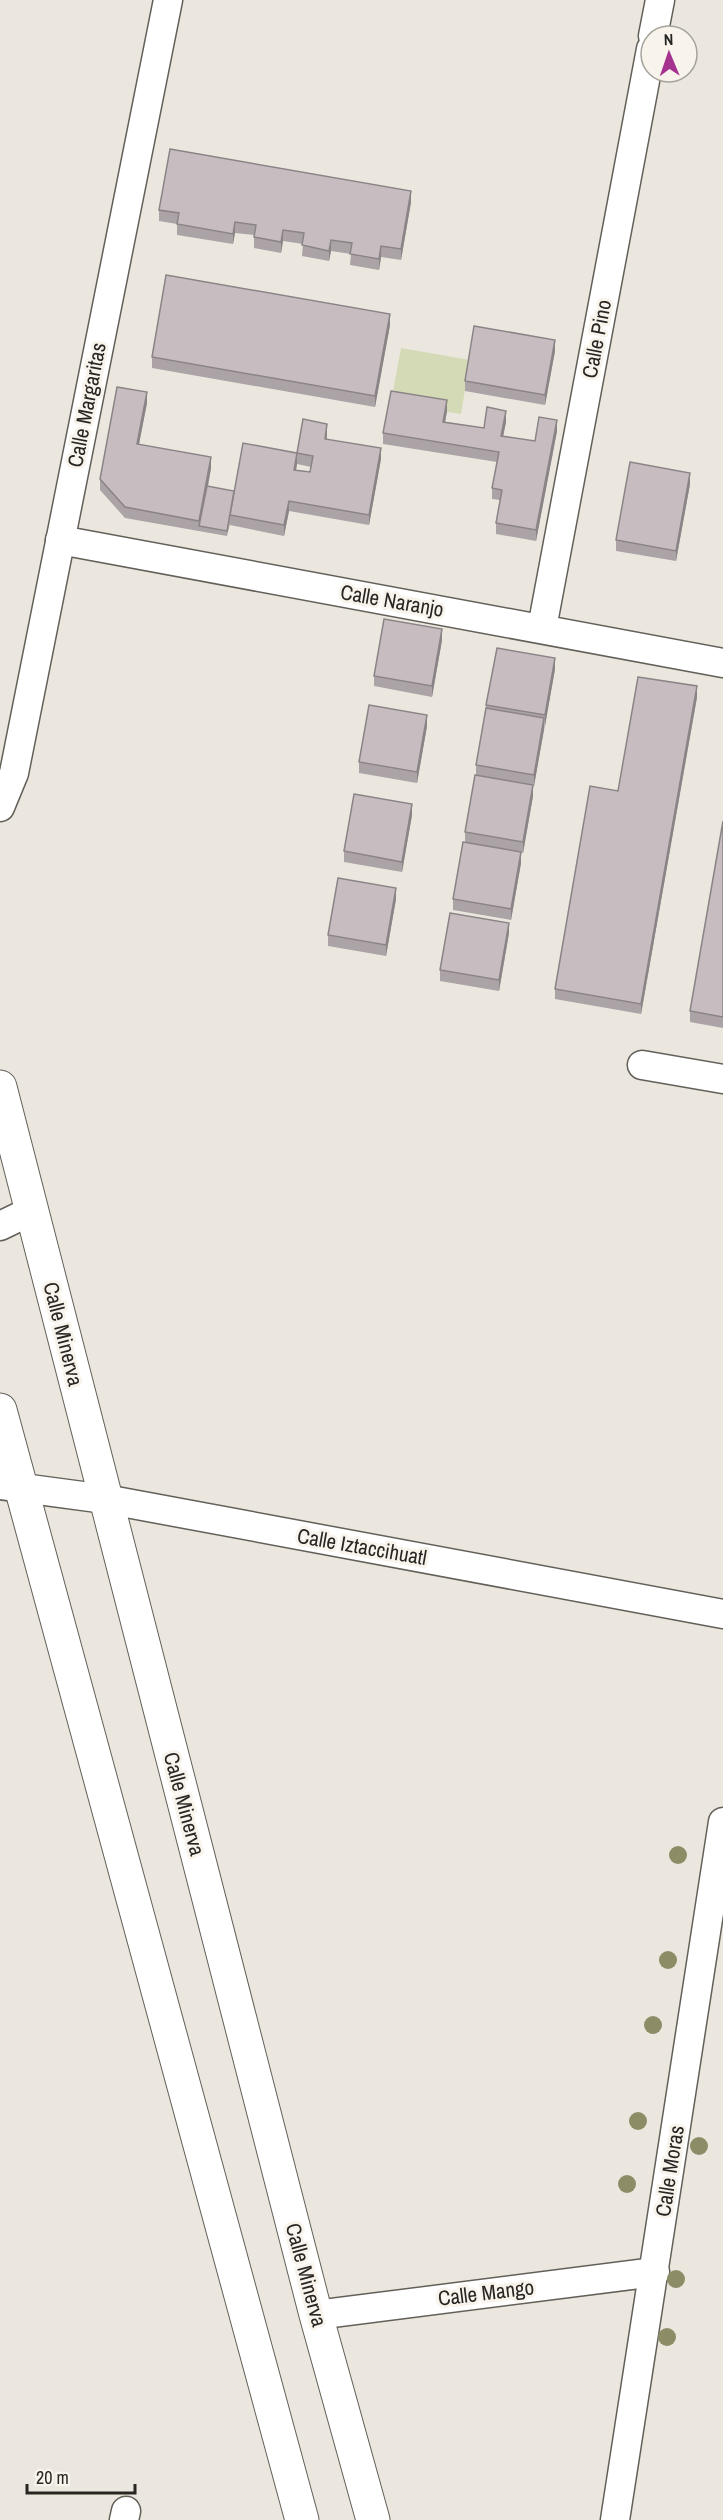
<svg xmlns="http://www.w3.org/2000/svg" width="723" height="2520" viewBox="0 0 723 2520" font-family="'Archivo Narrow',sans-serif">
<style>
.green{fill:#d4dab6}
.lines{fill:none;stroke-linecap:round;stroke-linejoin:round}
.street-casing{stroke:#636059;stroke-width:31}
.secondary-casing{stroke:#636059;stroke-width:35}
.street{stroke:#fff;stroke-width:28}
.secondary{stroke:#fff;stroke-width:33}
.tree{fill:#8c8d67}
.wall{fill:#aba3a5;fill-rule:evenodd}
.shaded-wall{fill:#8b8486}
.building{fill:#c7bdc0;stroke:#8b8486;stroke-width:1.5;fill-rule:evenodd}
.labels{text-anchor:middle;stroke-width:6;stroke-linejoin:round;paint-order:stroke}
.street-label{font-size:21px;fill:#282623;stroke:#f8f4ec}
</style>
<rect width="100%" height="100%" fill="#ebe7df"/>
<!-- green -->
<path class="green" d="M401,348l69,12 -9,54 -70,-12z"/>
<g class="lines">
<!-- street casing -->
<g class="street-casing">
<g id="street">
<path d="M653,36l7,-36"/>
<path d="M60,540l663,123"/>
<path d="M542,628l109,-579"/>
<path d="M0,807l14,-34 154,-773"/>
<path d="M642,1065l81,14"/>
<path d="M0,1226l31,-15"/>
<path d="M0,1485l105,14 618,115"/>
<path d="M316,2315l339,-43"/>
<path d="M124,2520l2,-9"/>
<path d="M615,2520l108,-698"/>
</g>
</g>
<!-- secondary casing -->
<g class="secondary-casing">
<g id="secondary">
<path d="M0,1087l316,1228 57,205"/>
<path d="M0,1410l302,1110"/>
</g>
</g>
<!-- street -->
<use href="#street" class="street"/>
<!-- secondary -->
<use href="#secondary" class="secondary"/>
</g>
<!-- trees -->
<g class="tree">
<circle cx="678" cy="1855" r="9"/>
<circle cx="668" cy="1960" r="9"/>
<circle cx="653" cy="2025" r="9"/>
<circle cx="638" cy="2121" r="9"/>
<circle cx="699" cy="2146" r="9"/>
<circle cx="627" cy="2184" r="9"/>
<circle cx="676" cy="2279" r="9"/>
<circle cx="667" cy="2337" r="9"/>
</g>
<!-- wall -->
<g class="wall">
<path d="M411,202l-10,58 -20,-3 -2,13 -29,-5 1,-11 -20,-3 -2,10 -27,-5 1,-12 -20,-3 -2,12 -27,-5v-13l-19,-2 -2,11 -56,-9v-11l-18,-3v-11z"/>
<path d="M390,325l-15,82 -223,-39v-11z"/>
<path d="M555,351l-10,54 -80,-14v-10z"/>
<path d="M147,403l-8,41 72,24 -3,19 26,4 93,-56v4l54,20 -12,66 -80,-14 -5,25 -54,-11v-1l-3,12 -102,-18 -25,-28v-11zM297,464l14,3 -1,5 -14,-2z"/>
<path d="M447,411l-2,11 39,6 22,-6 -3,14 32,5 22,-10 -21,110 -40,-7v-11l4,-23 -8,-1v-11l5,-26 -114,-18v-11z"/>
<path d="M690,484l-14,77 -60,-10v-11z"/>
<path d="M442,640l-10,57 -58,-11v-10z"/>
<path d="M555,669l-21,117h-1v10l-10,57h-2v10l-10,57 -58,-10v-11l12,-57v-10l11,-57v-10l10,-60z"/>
<path d="M697,697l-56,317 -86,-15v-10l63,-198z"/>
<path d="M427,726l-10,57 -58,-10v-11z"/>
<path d="M412,815l-10,57 -58,-10v-11z"/>
<path d="M723,821v207l-33,-6v-11z"/>
<path d="M396,899l-10,57 -58,-10v-11z"/>
<path d="M509,933l-10,58 -59,-10v-11z"/>
</g>
<!-- shaded-wall -->
<g class="shaded-wall">
<path d="M411,191v11l-10,58v-11z"/>
<path d="M235,222v11l-2,11v-10z"/>
<path d="M283,230v11l-2,12v-11z"/>
<path d="M331,240v11l-2,10v-10z"/>
<path d="M381,246v11l-2,13v-11z"/>
<path d="M390,314v11l-15,82v-11z"/>
<path d="M555,340v11l-10,54v-10z"/>
<path d="M147,392v11l-10,51v-10z"/>
<path d="M447,400v11l-4,21v-10z"/>
<path d="M506,411v11l-5,25v-11z"/>
<path d="M557,420v11l-21,110v-11z"/>
<path d="M327,424v11l-2,15v-11z"/>
<path d="M381,448v11l-12,66v-10z"/>
<path d="M297,453v11l-3,17v-11z"/>
<path d="M211,457v11l-11,58h-1v-5z"/>
<path d="M690,473v11l-14,77v-10z"/>
<path d="M289,501v10l-5,25v-11z"/>
<path d="M442,629v11l-10,57v-11z"/>
<path d="M555,658v11l-10,57v-11z"/>
<path d="M697,686v11l-56,317v-10z"/>
<path d="M427,715v11l-10,57v-11z"/>
<path d="M544,718v11l-10,57v-11z"/>
<path d="M533,785v11l-10,57v-11z"/>
<path d="M412,804v11l-10,57v-10z"/>
<path d="M521,852v11l-10,57v-11z"/>
<path d="M396,888v11l-10,57v-11z"/>
<path d="M509,923v10l-10,58v-11z"/>
</g>
<!-- building -->
<g class="building">
<path d="M170,149l241,42 -10,58 -20,-3 -2,13 -29,-5 2,-11 -21,-3 -2,11 -27,-6 2,-12 -21,-3 -2,12 -27,-5 2,-12 -21,-3 -2,12 -56,-10 2,-11 -20,-3z"/>
<path d="M166,275l224,39 -15,82 -223,-39z"/>
<path d="M474,326l81,14 -10,55 -80,-14z"/>
<path d="M117,387l30,5 -10,52 74,13 -12,64 -74,-14 -25,-28z"/>
<path d="M391,391l56,9 -4,22 41,6 3,-21 19,4 -5,25 34,5 4,-24 18,3 -21,110 -40,-7 6,-33 -10,-2 7,-36 -116,-19z"/>
<path d="M303,419l24,5 -2,15 56,9 -12,67 -80,-14 -5,24 -54,-10 13,-72 54,10zM297,453l16,3 -3,16 -16,-2z"/>
<path d="M630,462l60,11 -14,78 -60,-11z"/>
<path d="M207,486l27,5 -7,40 -28,-5z"/>
<path d="M384,619l58,10 -10,57 -58,-10z"/>
<path d="M497,648l58,10 -10,57 -59,-10z"/>
<path d="M638,677l59,9 -56,318 -86,-15 35,-203 28,5z"/>
<path d="M369,705l58,10 -10,57 -58,-10z"/>
<path d="M486,708l58,10 -10,57 -58,-10z"/>
<path d="M475,775l58,10 -10,57 -58,-10z"/>
<path d="M354,794l58,10 -10,58 -58,-11z"/>
<path d="M723,821v196l-33,-6z"/>
<path d="M463,842l58,10 -10,57 -58,-10z"/>
<path d="M338,878l58,10 -10,57 -58,-10z"/>
<path d="M450,913l59,10 -10,57 -59,-10z"/>
</g>
<g class="labels">
<!-- street labels -->
<g class="street-label">
<text transform="translate(597 339) rotate(-79)" y="7">Calle Pino</text>
<text transform="translate(87 405) rotate(-79)" y="7">Calle Margaritas</text>
<text transform="translate(392 601) rotate(10)" y="7">Calle Naranjo</text>
<text transform="translate(63 1334) rotate(76)" y="7">Calle Minerva</text>
<text transform="translate(362 1547) rotate(10)" y="7">Calle Iztaccihuatl</text>
<text transform="translate(184 1804) rotate(75)" y="7">Calle Minerva</text>
<text transform="translate(670 2171) rotate(-81)" y="7">Calle Moras</text>
<text transform="translate(306 2275) rotate(75)" y="7">Calle Minerva</text>
<text transform="translate(486 2293) rotate(-7)" y="7">Calle Mango</text>
</g>
</g>
<!-- north arrow -->
<g transform="translate(669 54) rotate(358)"><circle r="28" fill="#f8f4ec" stroke="#a5a29c" stroke-width="1.5"/>
<path d="M0-4.5L10 22L0 15L-10 22Z" fill="#a4328e"/>
<text y="-9" font-size="16" font-weight="bold" text-anchor="middle" fill="#282623">N</text>
</g>
<!-- scale -->
<path d="M27 2484v9h108v-9" fill="none" stroke="#282623" stroke-width="3"/>
<text x="36" y="2484" font-size="18" fill="#282623" stroke="#f8f4ec" stroke-width="4.5" paint-order="stroke">20 m</text>
</svg>
